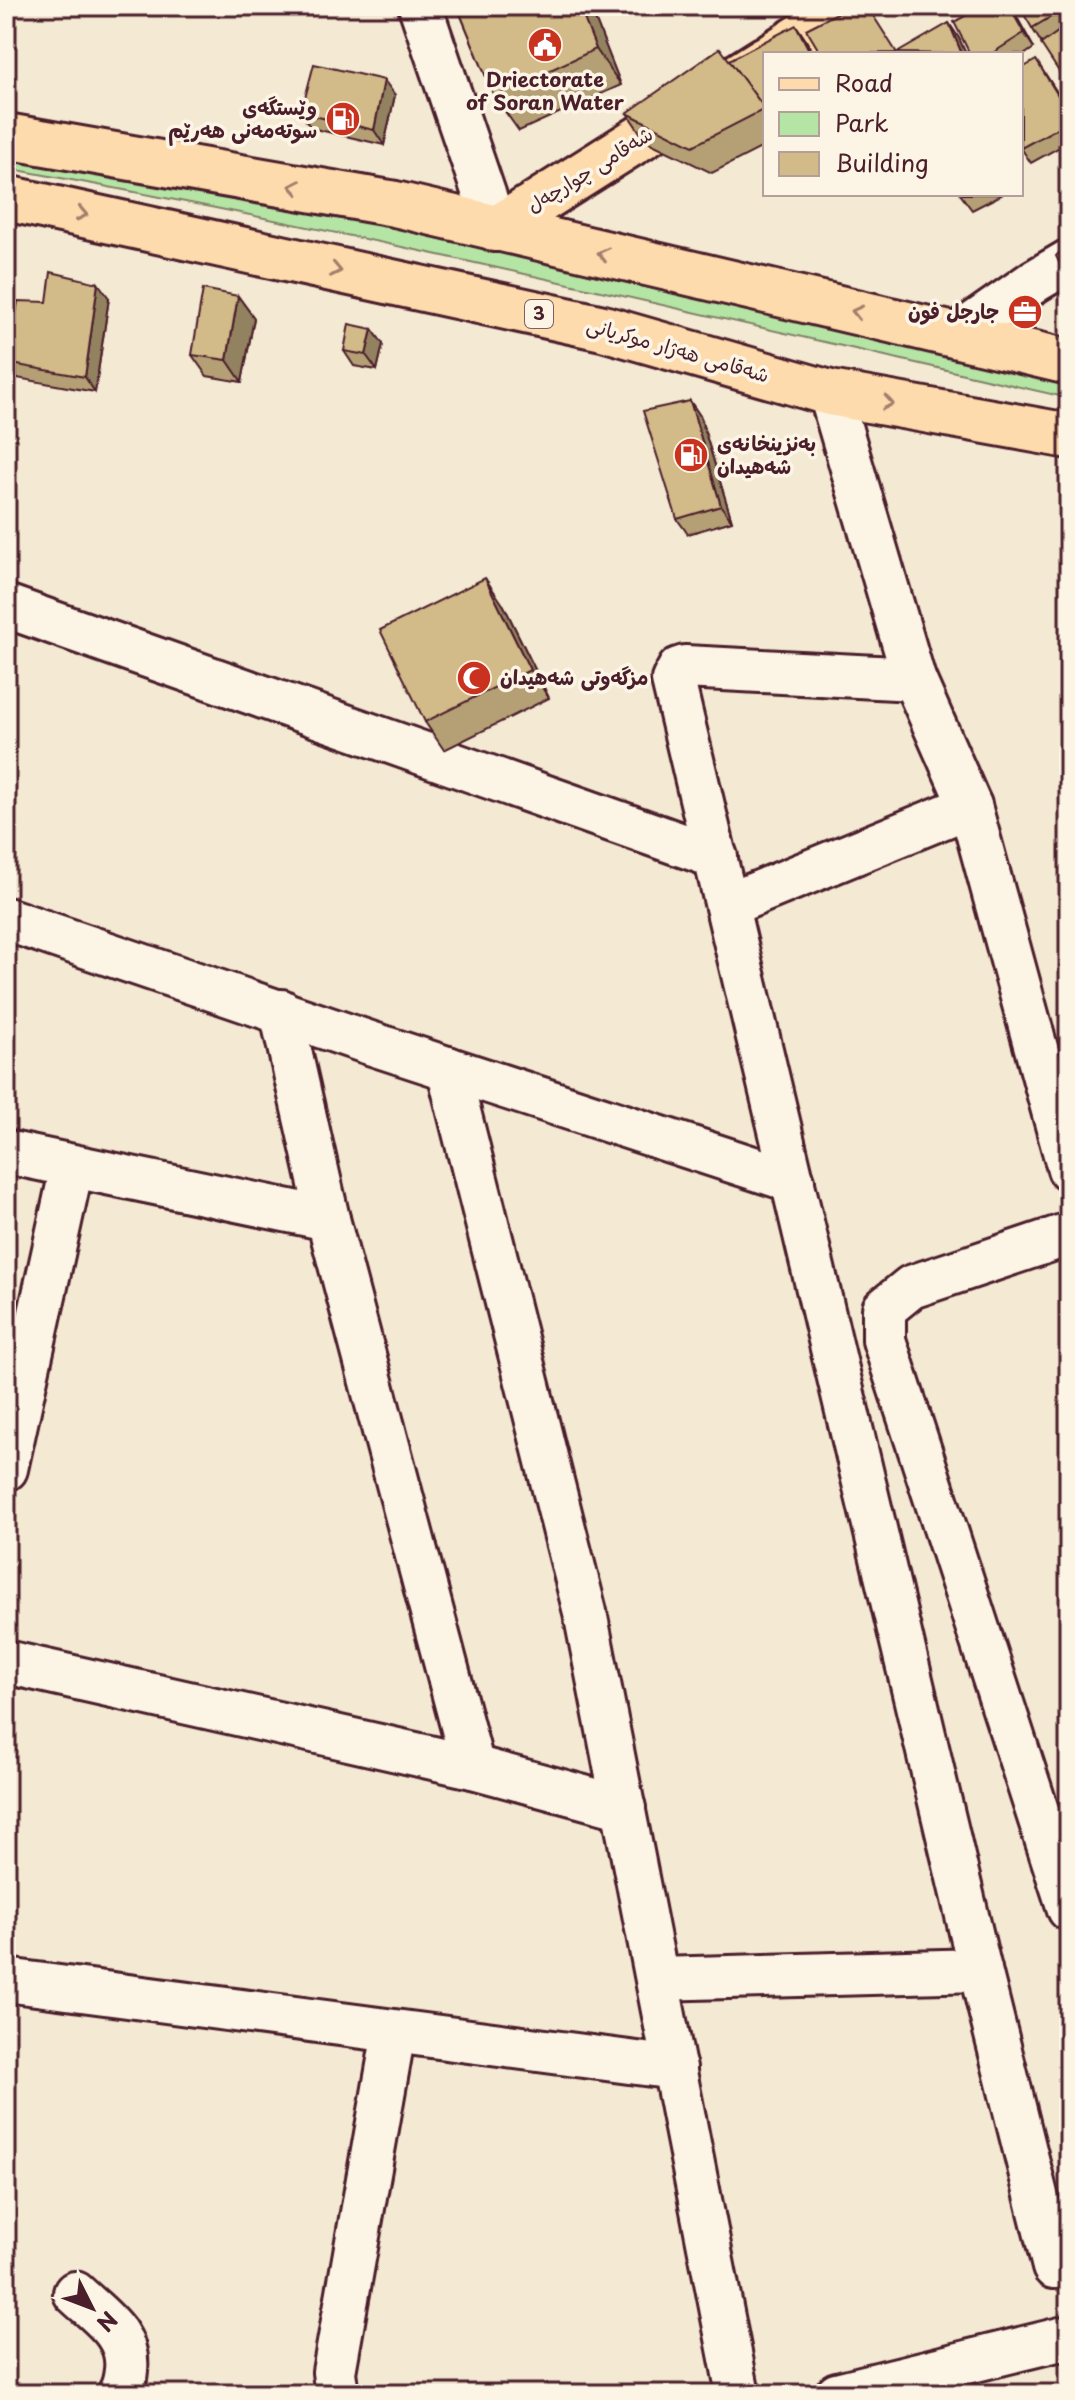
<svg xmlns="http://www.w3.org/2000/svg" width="1075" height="2400" viewBox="0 0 1075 2400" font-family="'Playpen Sans','Playpen Sans Arabic',sans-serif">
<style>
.green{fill:#b5e5a5;stroke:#808268;stroke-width:2}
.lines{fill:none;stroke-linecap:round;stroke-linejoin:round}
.minor-casing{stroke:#4a1f2b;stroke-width:48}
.major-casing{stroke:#4a1f2b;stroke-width:50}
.highway-casing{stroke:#4a1f2b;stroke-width:50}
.minor{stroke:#fcf5e5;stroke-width:42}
.major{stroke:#fddbac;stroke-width:44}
.highway{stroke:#fddbac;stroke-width:44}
.wall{fill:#b5a076;stroke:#4a1f2b;stroke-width:2}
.shaded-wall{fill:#938260;stroke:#4a1f2b;stroke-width:2}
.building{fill:#d2ba89;stroke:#4a1f2b;stroke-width:2}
.oneway{stroke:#a47d6c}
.labels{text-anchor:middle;stroke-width:7;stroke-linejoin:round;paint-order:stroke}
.shield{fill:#fcf5e5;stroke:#7f5f63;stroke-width:2}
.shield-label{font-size:18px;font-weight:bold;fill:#4a1f2b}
.poi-label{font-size:20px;font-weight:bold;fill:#4a1f2b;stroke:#fcf5e5;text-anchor:end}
.street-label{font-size:20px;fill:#4a1f2b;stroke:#fcf5e5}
</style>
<rect width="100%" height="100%" fill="#f4e9d3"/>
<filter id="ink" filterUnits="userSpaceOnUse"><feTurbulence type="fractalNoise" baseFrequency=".0125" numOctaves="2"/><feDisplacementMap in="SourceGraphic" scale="16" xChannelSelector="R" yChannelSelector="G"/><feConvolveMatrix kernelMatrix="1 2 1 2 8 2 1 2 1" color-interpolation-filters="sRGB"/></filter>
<g filter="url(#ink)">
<!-- green -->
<path class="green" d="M6,145l77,7 986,216v30c-354,-80 -706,-166 -1063,-230z"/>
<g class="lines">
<!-- minor casing -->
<g class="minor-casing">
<g id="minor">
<path d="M420,6l76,223"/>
<path d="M958,335l77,-54 34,-20"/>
<path d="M830,393l84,286 56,127 99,363"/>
<path d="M6,606l710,251"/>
<path d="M914,679l-229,-12 -6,2 -6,11 307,1290 74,297"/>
<path d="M728,905l242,-99"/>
<path d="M6,919l364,124 423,138"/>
<path d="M281,1011l47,208 145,548"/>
<path d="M448,1068l137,544 153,782"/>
<path d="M6,1152l322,67"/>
<path d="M1069,1234l-158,53 -27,22v31l185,569"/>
<path d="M6,1469l66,-302"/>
<path d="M6,1662l467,105 151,41"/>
<path d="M658,1979l322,-9"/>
<path d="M6,1980l669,88"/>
<path d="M75,2293c24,23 55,41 51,77 -1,10 -2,16 -7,24"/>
<path d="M337,2394l-3,-22 60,-340"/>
<path d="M837,2394l232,-57"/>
</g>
</g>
<!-- major casing -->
<g class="major-casing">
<g id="major">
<path d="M773,54l76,-48"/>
<path d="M496,229l269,-170"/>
</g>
</g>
<!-- highway casing -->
<g class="highway-casing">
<g id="highway">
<path d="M6,136l389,68 674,158"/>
<path d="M6,198l597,130 227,65 239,43"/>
</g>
</g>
<!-- minor -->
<use href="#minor" class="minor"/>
<!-- major -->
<use href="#major" class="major"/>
<!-- highway -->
<use href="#highway" class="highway"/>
</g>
<!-- wall -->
<g class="wall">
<path d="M457,6h133l31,79 -102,46 -25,-35z"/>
<path d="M983,6h27l24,42 -13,9v-3h-51z"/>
<path d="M1069,6v81l-37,-59z"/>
<path d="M806,40l-41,14v92l-53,27 -66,-32 -19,-28 102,-53z"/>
<path d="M1046,75l23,36v31l-38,21 -10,-15z"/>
<path d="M395,95l-11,50 -73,-17 -10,-15z"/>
<path d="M960,194h43l-31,16z"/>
<path d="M238,296l16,22 -12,64 -35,-6 -15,-21z"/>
<path d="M109,298l-14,94 -89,-16v-47l7,2 34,-29z"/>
<path d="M372,329l11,15 -6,26 -23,-4 -10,-15z"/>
<path d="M690,401l10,15 32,105 -44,13 -11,-15z"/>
<path d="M504,606l45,92 -105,52 -19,-28z"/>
</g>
<!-- shaded-wall -->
<g class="shaded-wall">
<path d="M579,6h11l31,79 -25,-36z"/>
<path d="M1009,6h1l3,4 21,38 -10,-15z"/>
<path d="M949,23l10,15 7,16h-4z"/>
<path d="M796,25l10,15 8,14h-3z"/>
<path d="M1036,60l33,51v2z"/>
<path d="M384,80l11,15 -11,50 -10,-15z"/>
<path d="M98,283l11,15 -14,94 -10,-15z"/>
<path d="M238,296l16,22 -12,64 -15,-22z"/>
<path d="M372,329l11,15 -6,26 -11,-15z"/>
<path d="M690,401l10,15 32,105 -11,-15z"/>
<path d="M485,578l19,28 45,92 -19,-28z"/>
</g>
<!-- building -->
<g class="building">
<path d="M457,6h122l17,43 -102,47z"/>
<path d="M851,6h16l30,47 -76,1 -15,-25z"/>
<path d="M983,6h26l15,27 -33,21h-21l-16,-32z"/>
<path d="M1019,6h50l-37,22z"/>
<path d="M949,23l13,31 -65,-1z"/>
<path d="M1069,24v63l-28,-43z"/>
<path d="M796,25l15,29h-46v55l-36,-49z"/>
<path d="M720,48l45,61 -72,37 -66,-33z"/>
<path d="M1036,60l33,53v9l-48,26v-79z"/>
<path d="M314,64l70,16 -10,50 -73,-17z"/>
<path d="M1069,243v30l-5,-1 -8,-16z"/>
<path d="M51,272l47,11 -13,94 -79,-14v-34l7,2 5,-30 29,1z"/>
<path d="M203,289l35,7 -11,64 -35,-5z"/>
<path d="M349,324l23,5 -6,26 -22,-4z"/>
<path d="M690,401l31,105 -44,13 -34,-108z"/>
<path d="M485,578l45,92 -105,52 -45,-92z"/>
</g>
<!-- one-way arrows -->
<defs><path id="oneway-chevron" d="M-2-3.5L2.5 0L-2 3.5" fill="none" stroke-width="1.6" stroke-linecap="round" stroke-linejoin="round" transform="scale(2)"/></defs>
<g class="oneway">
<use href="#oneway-chevron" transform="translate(295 187) rotate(-170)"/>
<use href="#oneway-chevron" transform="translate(82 214) rotate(12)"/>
<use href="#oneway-chevron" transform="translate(603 254) rotate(-167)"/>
<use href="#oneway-chevron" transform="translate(336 270) rotate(12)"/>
<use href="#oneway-chevron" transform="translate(857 312) rotate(-167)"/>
<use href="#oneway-chevron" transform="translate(888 403) rotate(10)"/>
</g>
</g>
<!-- icons -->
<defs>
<g id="civic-disc" transform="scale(1.8)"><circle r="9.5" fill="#c8321e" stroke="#fcf5e5"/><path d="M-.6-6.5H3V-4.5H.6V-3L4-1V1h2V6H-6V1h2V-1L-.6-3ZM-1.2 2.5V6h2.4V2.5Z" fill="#fff"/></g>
<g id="fuel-disc" transform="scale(1.8)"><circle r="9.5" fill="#c8321e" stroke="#fcf5e5"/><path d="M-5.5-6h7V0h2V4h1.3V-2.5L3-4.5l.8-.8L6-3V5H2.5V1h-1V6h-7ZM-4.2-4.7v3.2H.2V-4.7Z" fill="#fff"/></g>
<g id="office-disc" transform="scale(1.8)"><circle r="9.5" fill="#c8321e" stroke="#fcf5e5"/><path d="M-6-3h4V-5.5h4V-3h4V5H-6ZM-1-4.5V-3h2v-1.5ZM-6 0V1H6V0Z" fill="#fff"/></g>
<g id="mosque-disc" transform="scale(1.8)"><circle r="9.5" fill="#c8321e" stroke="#fcf5e5"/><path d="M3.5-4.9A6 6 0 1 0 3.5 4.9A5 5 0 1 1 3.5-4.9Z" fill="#fff"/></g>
</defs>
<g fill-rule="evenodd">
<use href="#civic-disc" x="545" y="45"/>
<use href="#fuel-disc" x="343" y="119"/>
<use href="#office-disc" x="1025" y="312"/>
<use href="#fuel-disc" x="691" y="455"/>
<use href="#mosque-disc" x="474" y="678"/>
</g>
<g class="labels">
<!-- shield labels -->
<rect class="shield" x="525" y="300" width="28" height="28" rx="6"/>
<g class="shield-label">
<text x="539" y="320">3</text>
</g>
<!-- poi labels -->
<g class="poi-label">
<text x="545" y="87" text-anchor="middle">Driectorate<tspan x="545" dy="23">of Soran Water</tspan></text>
<text x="317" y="115">وێستگەی<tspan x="317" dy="23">سوتەمەنی هەرێم</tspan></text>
<text x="999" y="319">جارجل فون</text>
<text x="717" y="451" text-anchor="start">بەنزینخانەی<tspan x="717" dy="23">شەهیدان</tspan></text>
<text x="500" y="685" text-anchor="start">مزگەوتی شەهیدان</text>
</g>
<!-- street labels -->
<g class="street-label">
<text transform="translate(590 170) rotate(-32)" y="7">شەقامی چوارچەل</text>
<text transform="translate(678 350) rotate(16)" y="7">شەقامی ھەژار موکریانی</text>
</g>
</g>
<!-- margin -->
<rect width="1075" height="2400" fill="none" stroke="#fcf5e5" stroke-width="32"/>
<rect x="16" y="16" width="1043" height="2368" fill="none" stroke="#4a1f2b" stroke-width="3" filter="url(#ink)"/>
<!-- legend -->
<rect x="763" y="52" width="260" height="144" fill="#fcf5e5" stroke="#b59f9b" stroke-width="2"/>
<rect x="779" y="78" width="40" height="12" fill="#fddbac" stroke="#b59f9b" stroke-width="2"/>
<text x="835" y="92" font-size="24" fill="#4a1f2b">Road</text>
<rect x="779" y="112" width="40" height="24" fill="#b5e5a5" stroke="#b59f9b" stroke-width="2"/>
<text x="835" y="132" font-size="24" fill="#4a1f2b">Park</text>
<rect x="779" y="152" width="40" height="24" fill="#d2ba89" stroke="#b59f9b" stroke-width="2"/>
<text x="835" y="172" font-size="24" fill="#4a1f2b">Building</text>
<!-- north arrow -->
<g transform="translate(92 2308) rotate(132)" stroke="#fcf5e5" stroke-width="6" paint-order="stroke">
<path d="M0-6L14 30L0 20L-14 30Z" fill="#4a1f2b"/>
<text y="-12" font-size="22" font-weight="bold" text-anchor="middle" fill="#4a1f2b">N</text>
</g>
</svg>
